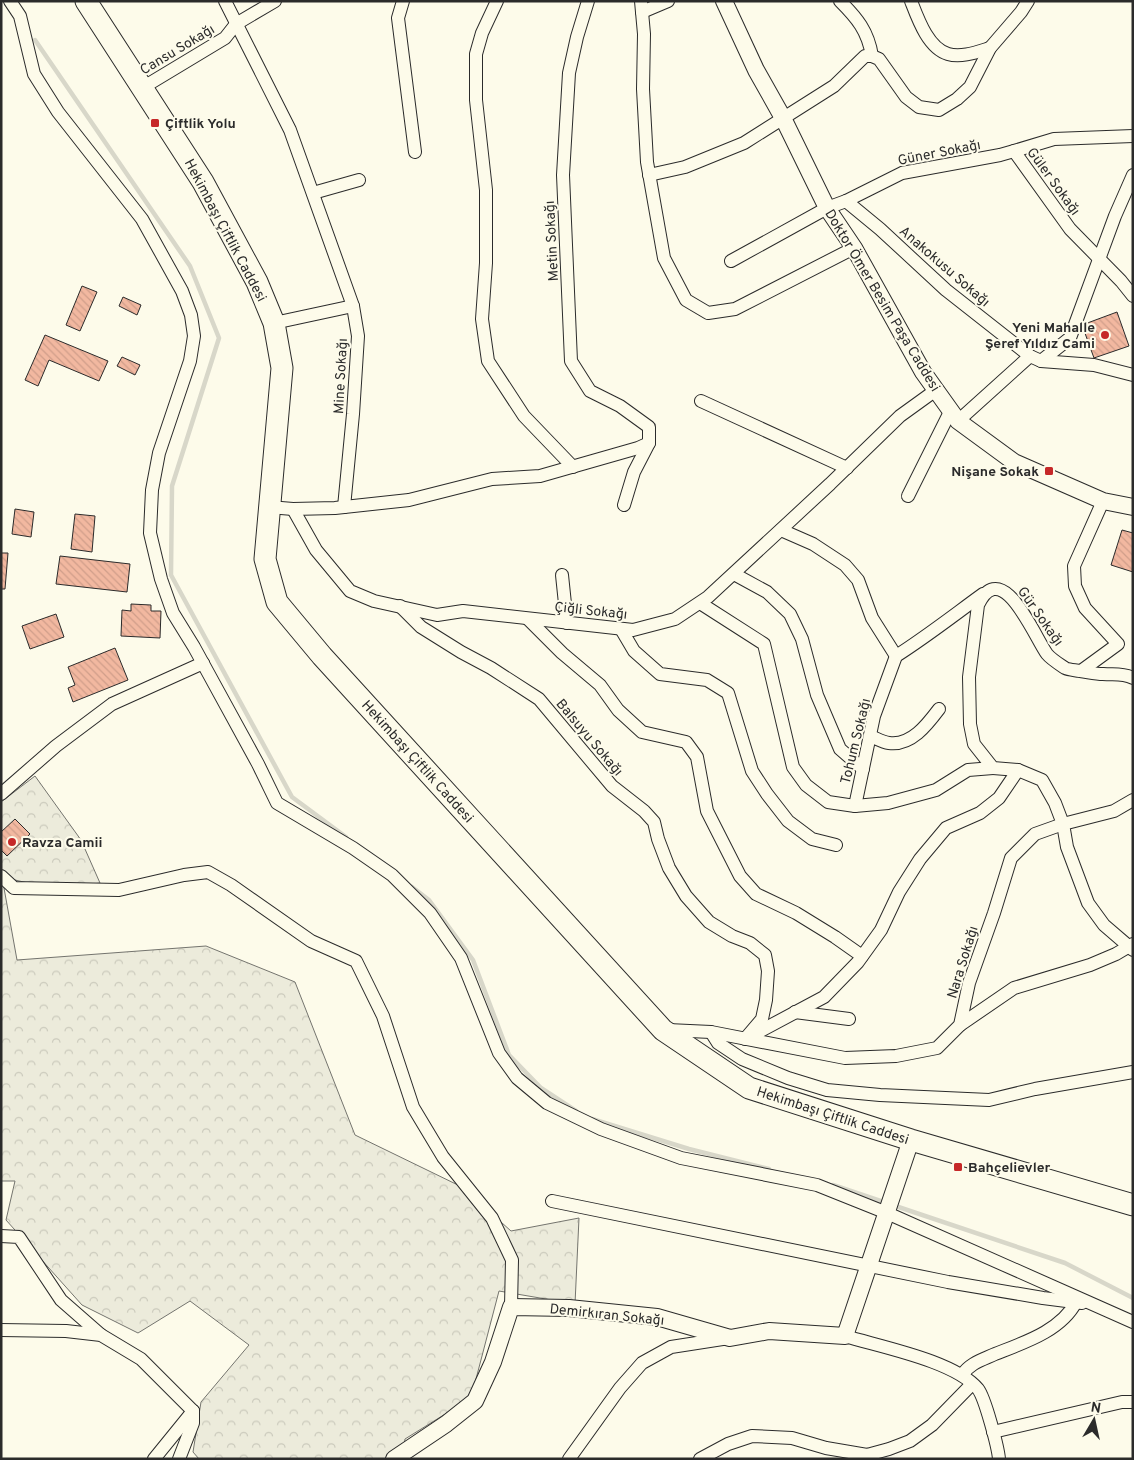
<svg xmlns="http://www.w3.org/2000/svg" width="1134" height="1460" viewBox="0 0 1134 1460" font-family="Overpass,sans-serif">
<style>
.forest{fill:url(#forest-crowns);stroke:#74746e}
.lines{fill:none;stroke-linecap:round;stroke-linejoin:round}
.stream{stroke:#d8d7c9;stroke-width:4.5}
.building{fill:url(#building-back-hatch);stroke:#2b2b2b}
.minor-casing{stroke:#2b2b2b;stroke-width:14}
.tertiary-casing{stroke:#2b2b2b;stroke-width:18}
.primary-casing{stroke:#2b2b2b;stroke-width:23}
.minor{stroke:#fdfbea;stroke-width:12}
.tertiary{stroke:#fdfbea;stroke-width:16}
.primary{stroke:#fdfbea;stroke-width:21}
.poi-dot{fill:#c62828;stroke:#fdfbea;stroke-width:2}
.labels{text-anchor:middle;stroke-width:4;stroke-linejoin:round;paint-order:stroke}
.street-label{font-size:14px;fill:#2b2b2b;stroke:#fdfbea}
.poi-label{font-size:14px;font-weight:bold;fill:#2b2b2b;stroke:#fdfbea;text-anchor:start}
</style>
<defs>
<pattern id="forest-crowns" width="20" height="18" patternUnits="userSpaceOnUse" patternTransform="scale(1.25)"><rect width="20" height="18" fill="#ecebdb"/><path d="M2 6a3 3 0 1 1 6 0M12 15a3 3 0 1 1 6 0" fill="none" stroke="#cbcabc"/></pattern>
<pattern id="building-back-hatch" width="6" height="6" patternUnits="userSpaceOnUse" patternTransform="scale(1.25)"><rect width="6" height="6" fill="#f2b8a0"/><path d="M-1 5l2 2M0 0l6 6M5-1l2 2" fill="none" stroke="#d09e8a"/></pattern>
</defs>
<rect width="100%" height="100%" fill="#fdfbea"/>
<!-- forest -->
<path class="forest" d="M35,776l46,64 19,43 -46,6 -52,-12 15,83 189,-14 89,36 60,153 107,52 49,44 68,-13 -4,86 -76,-13 -28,107 -66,41 -3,20h-203l-6,-7 8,-50 48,-57 -59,-44 -52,32 -56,-28 -76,-85 9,-39h-14v-379z"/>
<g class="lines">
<!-- stream -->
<g class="stream">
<path d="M35,40l155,226 29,72 -47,148 -1,89 121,222 54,40"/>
<path d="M412,887l17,13 44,60 36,95 32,33 35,23"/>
<path d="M592,1119l97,30 80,20"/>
<path d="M833,1185l232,78 68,35"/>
</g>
</g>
<!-- building -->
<g class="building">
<path d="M82,286l15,6 -17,39 -14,-6z"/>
<path d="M123,297l18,8 -4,10 -18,-9z"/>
<path d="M1117,312l12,34 -35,12 -12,-33z"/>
<path d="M45,335l63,26 -9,20 -50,-21 -11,26 -13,-6z"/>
<path d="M122,357l18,8 -5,10 -18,-9z"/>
<path d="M15,509l19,3 -3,25 -19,-3z"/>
<path d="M75,514l20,2 -3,36 -21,-3z"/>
<path d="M1122,530l11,3v39l-22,-7z"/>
<path d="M1,553h7l-3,36h-4z"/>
<path d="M60,556l70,8 -3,28 -71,-8z"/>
<path d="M131,604l20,1v6h10l-1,27 -39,-2 1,-26 9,1z"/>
<path d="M56,614l8,23 -34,12 -8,-23z"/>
<path d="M115,648l13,32 -55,22 -5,-14 7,-3 -7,-18z"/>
<path d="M15,819l15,15 -23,22 -6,-6v-18z"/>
</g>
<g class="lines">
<!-- minor casing -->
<g class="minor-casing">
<g id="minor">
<path d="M10,1l10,15 14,58 24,38 84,107 40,72 9,24 3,21 -4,25 -31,92 -7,37 -2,43 11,46 12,34 21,34 64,117 19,39 76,45 39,27 38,38 31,45 38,95 18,25 30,25 54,26 80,29 136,27 70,28 246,109"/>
<path d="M225,1l65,129 63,176 5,30 -5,78 -9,93"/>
<path d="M403,1l-5,17 17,134"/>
<path d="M497,1l-15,32 -6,21v46l10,90v73l-4,56 6,42 36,55 49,51"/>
<path d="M641,1l3,33 -1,55 4,73 17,96 22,42 22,13 27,-4 119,-61"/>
<path d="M840,1c17,17 28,30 32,55"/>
<path d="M911,1c7,18 17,47 37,53 13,4 29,-2 42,-6"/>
<path d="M642,12l26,-11"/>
<path d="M142,88l83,-50 11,-14 39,-23"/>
<path d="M1133,136l-79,3 -40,12 56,78 51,52 12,15"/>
<path d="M649,175l36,-8 59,-24 90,-57 31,-30h7l7,3 27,38 13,10 20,3 18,-11 13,-12 20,-39 31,-36 7,-11"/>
<path d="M313,193l46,-13"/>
<path d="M846,201l56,-28 98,-18 14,-4"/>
<path d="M731,261l96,-53 19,-7 34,28 66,61 84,66 11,5 53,4 39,10"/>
<path d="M274,323l79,-17"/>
<path d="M1041,361l29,-23 45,-122 18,-41"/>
<path d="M701,401l146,67"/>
<path d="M958,421l72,-65"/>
<path d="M908,496l43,-86"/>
<path d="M624,505l10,-33 15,-29"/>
<path d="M269,507l24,2 42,-1 74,-8 83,-21 48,-3 98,-28 11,-5v-16l-29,-21 -30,-15 -19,-30 -8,-186 6,-102 8,-36 11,-36"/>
<path d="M293,509l23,41 34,41 24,10 63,14 26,-4 170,19 42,-11 33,-22 122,-113 70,-68 36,-26"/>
<path d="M781,530l32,14 32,21 13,15 14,38 24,38c30,-19 58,-41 87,-62"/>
<path d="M734,574l33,18 23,22 12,25 15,56 23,54 23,20"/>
<path d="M562,575l5,48"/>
<path d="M700,603l64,41 29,123 13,18 22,17 27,4 33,-3 48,-13 32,-20 25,-2"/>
<path d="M400,606l21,21 40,25 30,16 48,31 73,87 32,25 10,11 4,17 11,29 17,28 23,26 23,14 18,7 15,12 3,16 -2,29 -4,19 -17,20"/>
<path d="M528,619l34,34 38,32 18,25 24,22 44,10 11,15 10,54 33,65 16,18 40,19 39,24 27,19"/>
<path d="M621,629l13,22 26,23 47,6 21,13 24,78 15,23 21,27 24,18 24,6"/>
<path d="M1081,671l37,-27 -33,-36 -10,-22 -1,-20 29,-65"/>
<path d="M1133,678c-10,-5 -19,-3 -30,-4 -8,0 -15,-2 -23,-3 -5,-1 -11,-1 -15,-3 -6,-4 -14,-9 -18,-14 -13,-18 -45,-99 -69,-49l-9,72 1,47 4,20 19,24 25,2 24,10 13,23 8,21 4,23 21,56 16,22 29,25"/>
<path d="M870,736c6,2 12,6 19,7 22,3 38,-18 50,-34"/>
<path d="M1,794l55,-48 56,-42 91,-41"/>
<path d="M855,806l19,-90 22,-60"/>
<path d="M1,876l13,12 105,2 65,-15 24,-3 23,13 80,56 45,20 27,55 30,91 30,50 49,61 20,42 -1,47"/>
<path d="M795,1012l54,7"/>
<path d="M960,1025l54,-37 76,-23 26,-11 17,-10"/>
<path d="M668,1030l43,2 134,26 51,-2 41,-8 23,-23 9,-42 25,-70 17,-55 24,-24 28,-10 51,-13 19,-11"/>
<path d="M711,1032l7,11 24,16 46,19 39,12 53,5 109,5 46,-11 98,-17"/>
<path d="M751,1036l73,-39 34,-35 23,-32 18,-38 21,-33 26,-31 34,-15 19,-15 19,-28"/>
<path d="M552,1201l396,81 95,16 39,5"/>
<path d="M1,1236l18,1 42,63 40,35"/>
<path d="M1,1330l65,1 35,4 40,24 52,52"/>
<path d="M845,1336c36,11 110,25 133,53 7,9 20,58 21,70"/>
<path d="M962,1375c8,-12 20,-15 33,-21 28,-11 66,-23 81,-52"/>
<path d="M993,1432l129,-30h11"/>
<path d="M154,1459l39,-48"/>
<path d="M179,1459l14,-36v-12"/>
<path d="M569,1459l51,-71 22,-25 29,-16 58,-9"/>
<path d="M700,1459l28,-15 24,-8 40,2 34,10 41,7 22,-6 21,-8 22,-16 40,-41"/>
</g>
</g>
<!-- tertiary casing -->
<g class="tertiary-casing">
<g id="tertiary">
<path d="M724,1l32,69 27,48 44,90 27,40 69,124 35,49 56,41 89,39 30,6"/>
<path d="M394,1459l52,-35 29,-23 18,-39 18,-55 58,1 88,9 73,21 39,-7 76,5 66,-196"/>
</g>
</g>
<!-- primary casing -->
<g class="primary-casing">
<path id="primary" d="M86,1l117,181 54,100 17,41 8,45 -17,191 12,43 45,54 341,374 86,58 162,52 222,65"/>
</g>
<!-- minor -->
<use href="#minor" class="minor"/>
<!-- tertiary -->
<use href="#tertiary" class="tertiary"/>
<!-- primary -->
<use href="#primary" class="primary"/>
</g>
<!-- markers -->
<g class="poi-dot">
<rect x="150" y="118" width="10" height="10" rx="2.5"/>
<circle cx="1105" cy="335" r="5"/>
<rect x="1044" y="466" width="10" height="10" rx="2.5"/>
<circle cx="12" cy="842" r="5"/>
<rect x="953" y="1162" width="10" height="10" rx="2.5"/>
</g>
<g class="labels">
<!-- street labels -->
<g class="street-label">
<text transform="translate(177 49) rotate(-31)" y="5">Cansu Sokağı</text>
<text transform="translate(939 152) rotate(-11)" y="5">Güner Sokağı</text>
<text transform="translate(1054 181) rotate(54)" y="5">Güler Sokağı</text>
<text transform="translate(226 230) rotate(62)" y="5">Hekimbaşı Çiftlik Caddesi</text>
<text transform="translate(551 241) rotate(-93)" y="5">Metin Sokağı</text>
<text transform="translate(945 266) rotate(41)" y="5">Anakokusu Sokağı</text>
<text transform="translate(883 300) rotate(59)" y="5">Doktor Ömer Besim Paşa Caddesi</text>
<text transform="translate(340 376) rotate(-87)" y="5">Mine Sokağı</text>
<text transform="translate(591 610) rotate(6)" y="5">Çiğli Sokağı</text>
<text transform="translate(1041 616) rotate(55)" y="5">Gür Sokağı</text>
<text transform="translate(590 737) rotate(50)" y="5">Balsuyu Sokağı</text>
<text transform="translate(855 741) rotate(-76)" y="5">Tohum Sokağı</text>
<text transform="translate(418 761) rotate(48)" y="5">Hekimbaşı Çiftlik Caddesi</text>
<text transform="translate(962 962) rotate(-73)" y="5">Nara Sokağı</text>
<text transform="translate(833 1115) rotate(18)" y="5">Hekimbaşı Çiftlik Caddesi</text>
<text transform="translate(607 1314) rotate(6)" y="5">Demirkıran Sokağı</text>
</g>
<!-- poi labels -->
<g class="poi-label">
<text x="165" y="128">Çiftlik Yolu</text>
<text x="1095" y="332" text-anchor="end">Yeni Mahalle<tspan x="1095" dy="16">Şeref Yıldız Cami</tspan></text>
<text x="1039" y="476" text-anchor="end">Nişane Sokak</text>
<text x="22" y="847">Ravza Camii</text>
<text x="968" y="1172">Bahçelievler</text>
</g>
</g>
<!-- border -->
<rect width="1134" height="1460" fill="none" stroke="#2b2b2b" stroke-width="5"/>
<!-- north arrow -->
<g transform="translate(1094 1420) rotate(9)" stroke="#fdfbea" stroke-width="4" paint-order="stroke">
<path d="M0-4L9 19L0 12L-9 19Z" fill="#2b2b2b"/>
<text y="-8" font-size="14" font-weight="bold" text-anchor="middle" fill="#2b2b2b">N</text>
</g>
</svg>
